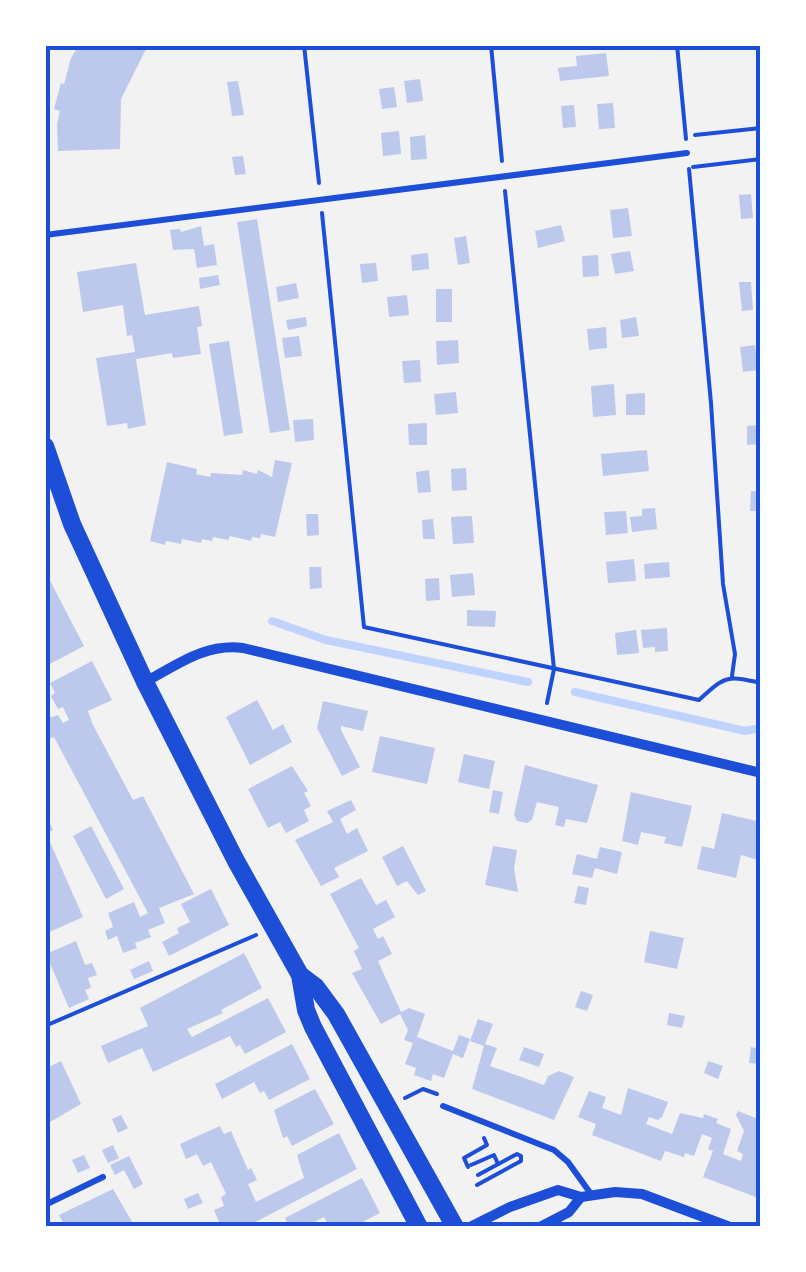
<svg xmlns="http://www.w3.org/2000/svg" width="806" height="1272" viewBox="0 0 806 1272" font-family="'Asap Condensed',sans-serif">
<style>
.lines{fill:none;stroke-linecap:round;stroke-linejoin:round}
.stream{stroke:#bfd3fe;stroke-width:8}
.building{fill:#bdc9ec}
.path{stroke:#1d4ed8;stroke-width:4}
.service{stroke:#1d4ed8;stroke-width:6}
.minor{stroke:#1d4ed8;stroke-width:10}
.secondary{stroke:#1d4ed8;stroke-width:18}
.neatline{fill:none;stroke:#1d4ed8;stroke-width:4}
</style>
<rect width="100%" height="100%" fill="#f2f2f2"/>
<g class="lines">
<!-- stream -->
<g class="stream">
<path d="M272,621l54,19 202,42"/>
<path d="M575,692l170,39 16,-3"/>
</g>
</g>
<!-- building -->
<g class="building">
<path d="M79,45h69l-27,54 -1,50 -62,2 -1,-27 3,-13 -6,-2 7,-26 3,1 7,-26z"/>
<path d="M606,53l3,23 -49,5 -2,-13 19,-2 -1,-10z"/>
<path d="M420,79l3,22 -16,2 -3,-22z"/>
<path d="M238,81l6,34 -12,1 -5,-34z"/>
<path d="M394,87l3,20 -15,2 -3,-20z"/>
<path d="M613,103l2,25 -16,1 -2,-25z"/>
<path d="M574,105l2,22 -13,1 -2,-22z"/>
<path d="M399,131l2,23 -18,2 -2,-23z"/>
<path d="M425,135l2,24 -16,1 -1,-23z"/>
<path d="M243,156l3,18 -11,1 -3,-18z"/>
<path d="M751,194l2,24 -12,1 -2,-24z"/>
<path d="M628,208l4,28 -19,2 -3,-28z"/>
<path d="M257,219l33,211 -20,3 -33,-211z"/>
<path d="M561,225l4,16 -27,7 -3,-17z"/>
<path d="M201,226l3,20 10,-2 3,21 -20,3 -3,-19 -21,1 -3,-20 10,-1 1,3z"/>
<path d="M466,236l4,27 -12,2 -4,-27z"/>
<path d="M630,251l4,20 -19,3 -4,-20z"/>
<path d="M428,253l1,16 -17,2 -1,-16z"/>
<path d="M598,255l1,21 -16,1 -1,-21z"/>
<path d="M136,263l9,52 54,-9 3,20 -5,1 4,27 -28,4 -1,-5 -36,6 10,66 -18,4 -1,-6 -20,3 -11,-68 39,-6 -3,-17 -5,1 -4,-31 -40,7 -6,-40z"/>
<path d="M376,263l2,18 -16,2 -2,-19z"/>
<path d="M218,275l2,10 -20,4 -1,-11z"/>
<path d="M739,282h12l2,28 -11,1z"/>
<path d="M296,283l3,15 -21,4 -2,-15z"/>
<rect x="436" y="289" width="16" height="33"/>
<path d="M407,295l2,20 -20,2 -2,-20z"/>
<path d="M306,317l1,9 -19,4 -2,-10z"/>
<path d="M636,317l3,19 -17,2 -2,-18z"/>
<path d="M606,327l1,21 -18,2 -2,-21z"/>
<path d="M299,336l3,20 -17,2 -3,-20z"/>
<path d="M458,340l1,23 -22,2 -1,-24z"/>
<path d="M229,341l14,92 -19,3 -15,-92z"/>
<path d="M755,345l3,25 -15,2 -3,-25z"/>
<path d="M420,360l1,22 -17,1 -2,-22z"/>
<path d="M614,384l2,31 -23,2 -2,-31z"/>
<path d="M456,392l2,21 -22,2 -2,-21z"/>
<path d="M645,393v22h-19v-21z"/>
<path d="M313,419l1,21 -19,2 -2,-22z"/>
<path d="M427,423v22h-18l-1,-21z"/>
<path d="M760,425v19l-13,1v-19z"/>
<path d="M647,450l2,21 -46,5 -2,-22z"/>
<path d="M275,460l17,3 -17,74 -14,-3 -1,4 -8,-1 -1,4 -21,-5 -2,4 -15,-3 -1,4 -10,-2 -1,4 -19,-4 -1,5 -15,-3 -1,4 -15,-4 17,-79 30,7 -1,5 14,3 1,-4 31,2 1,-5 14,4 1,-4 14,7z"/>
<path d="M466,468l1,22 -15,1 -1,-22z"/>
<path d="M429,470l2,22 -13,1 -2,-21z"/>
<path d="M751,491h10v20h-11z"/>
<path d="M655,508l2,21 -25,3 -2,-15 12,-1v-7z"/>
<path d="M626,511l2,22 -22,2 -2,-23z"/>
<path d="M306,514h12l1,21 -12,1z"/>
<path d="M472,516l2,27 -21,1 -2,-27z"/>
<path d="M433,519l2,20h-12l-1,-19z"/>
<path d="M634,559l2,22 -28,2 -2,-21z"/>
<path d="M669,562l1,15 -25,2 -1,-15z"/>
<path d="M309,567h12l1,21 -12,1z"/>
<path d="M45,571l39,75 -36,19 -3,-6z"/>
<path d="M473,573l2,22 -23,2 -2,-22z"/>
<path d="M439,578l1,22 -14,1 -1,-22z"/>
<path d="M467,610l29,1 -1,16 -28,-1z"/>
<path d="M667,628l1,23 -13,1v-5l-12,1 -2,-18z"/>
<path d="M636,630l3,23 -22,2 -2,-22z"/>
<path d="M92,661l20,39 -24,11 5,14 40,75 10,-4 51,98 -35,14 6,15 -17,7 3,7 -16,6 2,5 -14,5 -6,-17 -9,4 -3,-9 8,-4 -5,-14 26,-11 6,15 8,-4 -94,-176 -9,3v-21l13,-4 5,8 6,-3 -6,-13 -5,2 -7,-13 4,-3 -5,-10z"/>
<path d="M257,700l16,30 10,-6 9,18 -42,23 -24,-48z"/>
<path d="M323,701l45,10 -5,20 -22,-5v4l19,37 -18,9 -25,-48z"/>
<path d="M380,736l55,12 -8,36 -55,-12z"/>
<path d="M464,754l31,7 -6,28 -31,-7z"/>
<path d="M525,765l73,20 -11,38 -21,-4 -2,8 -9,-2 4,-18 -22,-5 -5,18 -5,3 -10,-2 -3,-6z"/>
<path d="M292,766l16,25 -4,2 7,13 -7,4 5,11 -23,12 -6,-11 -12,6 -20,-39z"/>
<path d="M493,790l10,2 -4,22 -10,-2z"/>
<path d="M631,792l61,14 -10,41 -18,-4 2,-6 -25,-5 -3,13 -16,-4z"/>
<path d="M351,800l5,10 -16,9 7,15 10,-6 11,23 -34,17 5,9 -18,9 -26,-46 38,-18 -6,-11z"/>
<path d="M45,812l8,18 -7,3 37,84 -38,17z"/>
<path d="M722,813l39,9v39l-20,-6 -5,23 -39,-9 5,-23 12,3z"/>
<path d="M91,826l33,63 -18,10 -33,-63z"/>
<path d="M403,846l23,45 -8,4 -11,-14 -10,5 -15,-29z"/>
<path d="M493,846l24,4 -3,19 4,23 -33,-7z"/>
<path d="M600,847l22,5 -5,22 -22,-6 -3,10 -20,-4 5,-20 20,5z"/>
<path d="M361,878l15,27 10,-5 9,17 -22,12 5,10 5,-3 9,18 -14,7 23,51 8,-4 16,6 -8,23 36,14 6,-16 11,4 -7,19 -10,-4 -9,24 -11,-4 -2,7 -17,-6 2,-7 -11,-4 8,-21 -9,-3 4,-10 -8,-16 -19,10 -29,-51 10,-4 -8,-18 5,-3 -29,-54z"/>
<path d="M578,886l11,2 -3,17 -12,-2z"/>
<path d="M211,889l18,36 -60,31 -7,-14 17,-9 -2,-5 13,-6 -9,-18z"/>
<path d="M650,931l34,7 -7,31 -33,-7z"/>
<path d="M76,941l9,24 7,-2 5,12 -9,3 3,10 -6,2 4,9 -20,9 -23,-54z"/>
<path d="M244,953l18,35 -41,22 2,3 -36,16 5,8 76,-39 18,34 -41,22 -5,-9 -4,2 -6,-11 -77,36 -11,-24 -34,15 -7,-17 47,-20 -8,-18z"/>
<path d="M149,961l4,10 -19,8 -4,-9z"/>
<path d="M581,991l12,4 -6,16 -12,-4z"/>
<path d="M669,1013l16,3 -3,12 -15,-3z"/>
<path d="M478,1019l15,5 -8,20 12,4 -7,18 54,19 4,-9 11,-5 15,6 -20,43 -82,-31 12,-43 -14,-5z"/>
<path d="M292,1044l18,35 -41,21 -5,-9 -4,2 -6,-11 -32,17 -7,-15z"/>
<path d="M524,1047l20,7 -5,13 -20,-7z"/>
<path d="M751,1047l10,2v15l-12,-1z"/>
<path d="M61,1061l20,43 -36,21v-56z"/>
<path d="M708,1061l15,5 -5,13 -14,-6z"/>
<path d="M628,1088l40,14 -6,15 -5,3 -8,-3 -3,7 26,10 8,-21 23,5 1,-4 14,5 -2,4 15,6 -8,25 18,7 2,-7 -6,-3 7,-20 -8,-16 2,-4 23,9v79l-58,-22 10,-26 -5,-2 4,-11 -10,-4 -8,22 -9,-3 -1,4 -19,-6 -4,10 -69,-26 4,-11 -18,-7 11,-26 17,6 -4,11 19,7z"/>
<path d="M315,1089l19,35 -42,22 -5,-10 -4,2 -9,-28z"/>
<path d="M121,1115l7,13 -10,5 -6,-14z"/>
<path d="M220,1126l4,8 7,-3 17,39 3,-2 6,12 -9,4 8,18 48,-24 -7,-23 42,-22 18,36 -111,58h-12l-2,-5 -11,5 -7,-17 10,-4 -3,-9 5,-3 -15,-32 -8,4 -6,-12 -11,5 -6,-15z"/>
<path d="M113,1145l6,13 -11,5 -6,-13z"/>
<path d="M84,1155l6,13 -12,5 -6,-13z"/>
<path d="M129,1156l14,28 -9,5 -10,-19 -9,5 -5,-10z"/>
<path d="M362,1178l18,35 -27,14h-24l-5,-10 -20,10h-15l-4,-9z"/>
<path d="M113,1189l22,38h-70l-6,-12z"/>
<path d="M198,1193l5,10 -15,6 -4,-10z"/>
</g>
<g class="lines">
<!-- path -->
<g class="path">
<path d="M304,45l15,138"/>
<path d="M491,45l11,116"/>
<path d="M677,45l9,94"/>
<path d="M695,135l66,-7"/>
<path d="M693,167l68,-8"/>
<path d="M689,169l22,234 12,181 12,70 -3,22"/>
<path d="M505,191l49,478 -7,34"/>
<path d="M322,213l42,414 335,73c26,-24 28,-25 62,-17"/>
<path d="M45,1026l211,-91"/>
<path d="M405,1098l18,-9 14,5"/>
<path d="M471,1165l23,-10 4,9"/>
<path d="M468,1167l-4,-9 23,-13 -3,-7"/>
<path d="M477,1185l44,-24v-5l-4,-2 -39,21"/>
</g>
<!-- service -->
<g class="service">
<path d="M45,235l642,-82"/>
<path d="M443,1106l111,44 14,12 23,32"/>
<path d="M45,1205l58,-28"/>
</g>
<!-- minor -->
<g class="minor">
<path d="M145,682c32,-17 60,-39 98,-34l518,125"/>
<path d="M470,1227l40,-20 48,-17 23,7 34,-5 27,2 88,33"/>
<path d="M540,1227l29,-15 12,-15"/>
</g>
<!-- secondary -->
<g class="secondary">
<path d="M45,446l27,78 73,158 91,179 64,114 6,35 7,17 106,200"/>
<path d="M300,975l16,12 20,27 119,213"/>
</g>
</g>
<!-- border -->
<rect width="806" height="1272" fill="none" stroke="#ffffff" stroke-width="95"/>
<rect x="48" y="48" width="710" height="1176" class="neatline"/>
</svg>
